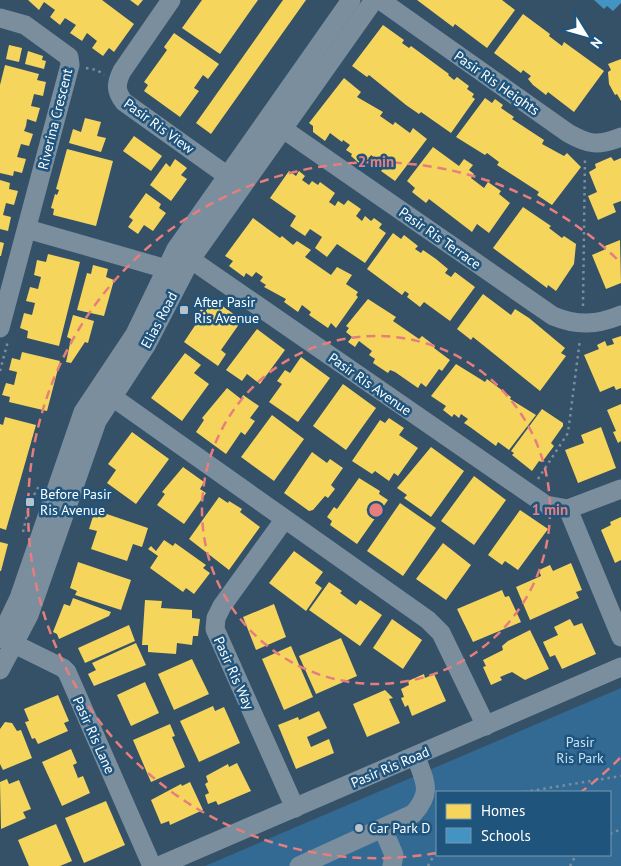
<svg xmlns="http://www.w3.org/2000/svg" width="621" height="866" viewBox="0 0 621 866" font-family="'PT Sans',sans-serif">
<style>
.green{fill:#326a94;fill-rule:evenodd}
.homes{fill:#f6d55c}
.schools{fill:#4393c3}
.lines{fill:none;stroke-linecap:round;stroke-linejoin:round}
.path{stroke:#7a8e9e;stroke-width:2.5;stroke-dasharray:2.5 4;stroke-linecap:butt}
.minor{stroke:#7a8e9e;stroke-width:19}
.ring{fill:none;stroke:#e67e7e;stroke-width:2.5;stroke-dasharray:9 6}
.poi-dot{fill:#b8c2ca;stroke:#1f547d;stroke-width:2}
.labels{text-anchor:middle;stroke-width:5;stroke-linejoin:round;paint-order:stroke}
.street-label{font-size:14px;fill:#fff;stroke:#1f547d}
.poi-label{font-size:14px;fill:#fff;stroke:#1f547d;text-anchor:start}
.park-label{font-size:14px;fill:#c6e1f5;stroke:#1f547d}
.centre{fill:#e67e7e;stroke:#1f547d;stroke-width:2.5}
.ring-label{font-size:15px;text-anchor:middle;font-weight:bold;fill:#e67e7e;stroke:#1f547d;stroke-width:5;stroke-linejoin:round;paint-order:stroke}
</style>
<rect width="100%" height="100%" fill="#355167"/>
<!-- green -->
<path class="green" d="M621,688v178h-416zM437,792h173v63h-173z"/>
<!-- homes -->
<g class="homes">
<path d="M28,0h74l32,24 -20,28 -5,-4 -6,8 -11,-8 5,-7 -10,-8 -5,8 -12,-8 6,-8 -11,-7 -5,7 -10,-8 5,-7 -11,-8 -5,8z"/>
<path d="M130,0h13l-5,6z"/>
<path d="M202,0h56l-38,54 -38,-26z"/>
<path d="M283,0h23l-95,134 -15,-11z"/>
<path d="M417,0h85l13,10 -28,38 -32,-24 -2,3z"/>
<path d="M523,14l27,20 -1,2 13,10 2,-4 40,29 -30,41 -26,-20 -2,3 -13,-10 -5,-6 3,-3 -8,-6 -2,3 -27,-20z"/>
<path d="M383,25l21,15 -2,3 7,5 2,-2 38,28 -1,1 6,5 3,-3 12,9 -2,3 7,5 -2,3 3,2 -24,34 -30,-21 -2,2 -13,-9 -37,-30 -2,2 -15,-11z"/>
<path d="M174,33l45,31 -11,15 -5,-4 -9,13 5,3 -19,26 -36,-26 4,-6 -4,-3 23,-32 -3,-3z"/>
<path d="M9,45l13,3 -3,14 -13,-3z"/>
<path d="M28,51l15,5 -1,4 4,1 -2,8 -19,-5z"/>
<path d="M621,59v42l-4,-7 -2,1 -6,-11 -1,-12 3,-2 -3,-6z"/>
<path d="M5,65l34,9 -2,6 9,2 -3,14 -9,-2 -3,12 9,2 -4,14 -9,-3 -1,7 -2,5 9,3 -4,12 -8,-2 -4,13 9,2 -4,14 -8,-2 -1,5 -13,-3v-88z"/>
<path d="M344,78l17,14 -4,5 26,15 -3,4 13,9 2,-3 15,11 3,-5 14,11 -32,42 -14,-10 4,-5 -14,-11 -3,5 -5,-3 -4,6 -8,-7 1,-2 -6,-4 4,-5 -7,-5 -1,2 -12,-9 -5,8 -12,-9v-6l-4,-3z"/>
<path d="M485,98l7,5 3,-4 8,6 -2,3 13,9 -2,2 32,21 -2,4 22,12 3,-3 14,14 -29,38 -15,-10 2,-3 -42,-27 2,-3 -12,-9 -2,2 -29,-18z"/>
<path d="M85,118l16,4 -4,14 9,2 -5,14 -32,-9 4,-14 8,3z"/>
<path d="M134,136l28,20 -11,15 -28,-20z"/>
<path d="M433,147l26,19 5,-7 9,6 -4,5 5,4 -3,4 13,10 4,-6 13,9 -2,3 11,9 -21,30 -12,-9 -5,8 -43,-33 -3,4 -14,-11 3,-4 -8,-7z"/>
<path d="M67,149l46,12 -17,65 -43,-11 1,-6 -3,-1 4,-14 2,1 2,-5 -3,-1z"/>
<path d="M611,157l3,4 7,-3v43l-8,3 3,8 -18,8 -10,-24 9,-4 -8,-20 7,-4 -1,-4z"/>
<path d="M175,159l12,9 -6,7 6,4 -16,22 -21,-16 16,-22 4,4z"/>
<path d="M289,171l7,5 3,-5 6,5 -3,4 7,5 3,-4 6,4 2,-3 15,11 -6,9 6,4 3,-5 6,4 4,-5 13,9 -5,7 6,5 3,-5 6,5 3,-3 8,6 -3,4 7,5 -21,30 -28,-19 -10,13 -12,-9 7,-11 -12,-8 -5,7 -15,-10 6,-10 -26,-18z"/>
<path d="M0,180l10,3 -1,6 9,2 -4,14 -8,-2 -3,12 8,2 -3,14 -8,-2z"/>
<path d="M146,193l15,11 -2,4 7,5 -13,18 -9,-6 -6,9 -10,-7 5,-7 -4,-3z"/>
<path d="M523,207l28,19 -2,2 13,10 2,-2 12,8 -2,20 -18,27 -8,-6 -1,3 -54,-40z"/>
<path d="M253,218l27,20 2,-2 11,9 4,-4 14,9 -6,7 26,18 6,-8 15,8 -6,9 12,8 -2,3 2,2 -22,31 -5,-5 -3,5 -19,-13 2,-3 -9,-7 -4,7 -14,-10 2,-3 -22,-12 2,-2 -6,-4 3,-4 -7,-5 -4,5 -6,-4 -2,4 -15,-11 4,-5 -8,-5z"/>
<path d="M393,233l8,6 3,-4 14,11 -3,3 6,4 2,-3 13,9 12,10 -3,4 6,4 4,-5 20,15 -25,34 -26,-19 -4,5 -13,-10 2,-3 -4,-3 -3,4 -35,-26z"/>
<path d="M620,240l1,43 -15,6 -14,-34 14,-6 -1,-3z"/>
<path d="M0,242l4,1 -3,13h-1z"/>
<path d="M48,254l32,8 -21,84 -32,-8 1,-7 -8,-3 4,-15 8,2 3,-12 -9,-2 4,-14 8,2 3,-12 -7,-2 3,-15 9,2z"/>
<path d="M93,265l15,4 -2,8 8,3 -10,36 -27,-6 10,-37 4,1z"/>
<path d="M483,294l28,21 4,-6 14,9 36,30 -4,5 5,3 -26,35 -67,-54 -2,3 -14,-11z"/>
<path d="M368,299l28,18 -3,4 26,18 3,-3 13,10 -1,2 16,12 -8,11 -3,-2 -13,18 -5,-4 -3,5 -23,-16 -5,-2 -2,3 -15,-10 2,-4 -6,-4 3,-4 -13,-10 -4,6 -7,-5 4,-5 -6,-5 3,-4 -3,-2z"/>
<path d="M214,300l28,20 -21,30 5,4 -8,12 -34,-24 14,-21 -3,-2 6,-10 4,3z"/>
<path d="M73,315l21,6 -6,22 -3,-1 -14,21 -5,-1 5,-23 -4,-2z"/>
<path d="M257,329l28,21 -25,34 -13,-10 -5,7 -16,-11z"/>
<path d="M621,336v52l-5,2 -2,-4 -14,6 -16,-37 15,-6 -2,-4 8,-4 2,5 7,-2 -2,-5z"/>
<path d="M22,352l38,9 -13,50 -38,-9 1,-5 -8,-2 4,-12 8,2 3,-13 -8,-2 3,-12 8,2z"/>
<path d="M185,353l16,12 -7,8 15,11 -27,37 -31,-23z"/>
<path d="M301,357l29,21 -32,44 -29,-20 13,-18 -5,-3 8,-11 5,3z"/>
<path d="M456,364l29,18 2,-3 24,18 -1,2 26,16 -27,35 -11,-8 -2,4 -26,-19 -6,-4 4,-4 -7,-5 -2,4 -5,-4 -2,3 -9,-7 3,-4 -15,-10z"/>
<path d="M343,384l33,24 -30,42 -33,-24z"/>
<path d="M227,388l14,11 2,-4 16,11 -9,12 5,3 -10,14 -4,-3 -15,22 -30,-22 8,-12 -2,-2z"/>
<path d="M621,404v37l-3,2 -5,-11 3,-1 -9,-21z"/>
<path d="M542,409l21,14v3l-12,17 3,3 -12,16 -3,-1 -7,10 -20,-16 2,-2 -3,-2z"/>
<path d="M272,415l32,24 -30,42 -33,-24z"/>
<path d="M5,417l31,8 -30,105 -6,-2v-104l3,1z"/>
<path d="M389,418l15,10 -5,7 19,13 -20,28 -4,-3 -5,8 -14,-10 -3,3 -20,-13 28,-41 5,3z"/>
<path d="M601,427l15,41 -38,15 -13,-33 19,-7 -3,-8z"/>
<path d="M132,432l37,27 -33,45 -29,-21 9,-13 -8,-6z"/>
<path d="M431,447l33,24 -33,46 -27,-19 3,-3 -10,-7z"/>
<path d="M312,452l15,11 3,-4 13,9 -12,17 4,4 -7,9 -3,-2 -12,14 -4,1 -25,-18z"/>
<path d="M183,467l21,15 -4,7 6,4 -22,31 -27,-19 8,-11 -3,-2z"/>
<path d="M474,476l32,24 -32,45 -33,-24z"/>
<path d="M359,478l21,13 -1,3 9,6 -31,44 -27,-19 2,-4 -5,-4 7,-10 3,2z"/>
<path d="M219,497l9,6 1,-2 13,8 -2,3 20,15 -31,43 -40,-31z"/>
<path d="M400,503l36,25 -33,48 -36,-25z"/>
<path d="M95,510l53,18 -6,19 -9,-3 -6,17 -36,-12 6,-18 -8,-2z"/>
<path d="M520,510l28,19 -30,41 -13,-9 -3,4 -14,-10z"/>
<path d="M621,517v43l-6,3 -14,-33 10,-5 -1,-3z"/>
<path d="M164,540l9,6 2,-3 31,22 -3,3 7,5 -16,21 -8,-6 -3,4 -33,-24 8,-12 -10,-7 3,-3 5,5z"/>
<path d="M0,542l8,2 -7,27h-1z"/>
<path d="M443,543l28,22 -25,35 -30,-21z"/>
<path d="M294,551l29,21 -8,11 7,5 -16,23 -37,-28z"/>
<path d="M78,562l53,18 -10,30 -46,-15 2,-4 -7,-3z"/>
<path d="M571,563l11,27 -6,2 3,6 -49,22 -14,-33 25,-11 -2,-6 11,-5 3,6z"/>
<path d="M329,582l13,9 -2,2 16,12 4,-5 22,15 -22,31 -51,-36z"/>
<path d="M502,590l3,7 4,-1 12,26 -48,20 -16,-33z"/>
<path d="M73,598l38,14 -2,4 -50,23 -2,-5 -4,-2 11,-28 6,2z"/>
<path d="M145,600l17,1 -1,7 31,2v8l8,1 -2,17h-5l-1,9 -15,-2 -1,11 -28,-2v-7h-6z"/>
<path d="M274,604l12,33 -30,13 -13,-33z"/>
<path d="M392,619l30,21 -19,29 -30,-21z"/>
<path d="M570,619l4,7 8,-3 14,31 -34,15 -7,-14 -5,2 -7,-15 15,-7 -4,-8z"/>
<path d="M129,625l6,16 -50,22 -7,-15z"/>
<path d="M530,630l19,39 -24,11 -13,-8 -12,5 2,3 -11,5 -8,-18 3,-1 -3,-6 20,-10 -1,-4 6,-5z"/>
<path d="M341,638l16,38 -41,18 -17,-38z"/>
<path d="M136,643l10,22 -52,21 -6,-12 8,-4 -4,-7z"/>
<path d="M291,646l22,51 -29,13 -22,-51z"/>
<path d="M192,659l17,35 -35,16 -16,-36z"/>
<path d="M424,674l1,4 9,-4 12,27 -34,15 -4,-11 -3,2 -4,-9 3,-1 -3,-8 8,-4 -1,-4z"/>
<path d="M145,682l14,31 -28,13 -14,-31z"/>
<path d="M385,690l8,8 -4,1 11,24 -33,14 -14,-33z"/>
<path d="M58,695l11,26 -5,2 4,8 -30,13 -3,-6 -3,1 -7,-17 4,-1 -5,-12z"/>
<path d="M213,706l2,5 9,-4 16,36 -41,19 -19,-41z"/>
<path d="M319,711l8,17 -20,9 4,10 18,-8 5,14 -38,16 -18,-44 20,-8 1,3z"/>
<path d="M5,722l7,1 5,8 4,-1 11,28 -29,12 -3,-6v-35z"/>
<path d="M170,724l5,12 -3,1 13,30 -34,15 -18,-42z"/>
<path d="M71,749l6,14 -4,2 5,13 5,-2 7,17 -28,13 -20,-44z"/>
<path d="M237,763l14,28 -33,14 -2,-4 -8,3 -3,-9 4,-2 -4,-9 3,-2 -2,-6 22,-12 1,3z"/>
<path d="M7,779l2,5 10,-4 12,29 -8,3 3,6 -25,11 -1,-47z"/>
<path d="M190,782l13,28 -33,15 -1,-4 -8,3 -10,-24 30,-16 1,2z"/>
<path d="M106,801l19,44 -41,18 -19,-45z"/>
<path d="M56,824l16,37 -12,5h-31l-11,-26z"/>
</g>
<!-- schools -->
<path class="schools" d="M594,0h27v3l-8,8 -6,-5 -3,3z"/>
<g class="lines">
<!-- path -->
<g class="path">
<path d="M86,68l11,2 7,5"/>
<path d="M583,306l2,-149"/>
<path d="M0,371l8,-30"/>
<path d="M538,479l30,-46 12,-94"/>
<path d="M23,532l7,-30 9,-16"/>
<path d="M524,792l97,-16"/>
<path d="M610,834l11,-5"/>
<path d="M428,866l9,-16"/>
<path d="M570,866l6,-11"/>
</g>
<!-- minor -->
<g class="minor">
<path d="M171,0l-49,71c-6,12 -7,20 2,31l112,80"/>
<path d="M380,0l188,133c21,12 30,13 53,4"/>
<path d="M0,18l25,7 44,32 1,8 -70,263"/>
<path d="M273,122l280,194c24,10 44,9 68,-1"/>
<path d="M27,229l150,43"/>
<path d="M180,252l366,253 22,4 53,-20"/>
<path d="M104,391l324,229 13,13 45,93"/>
<path d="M568,509l53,128"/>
<path d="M284,520l-62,86 -6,12 -1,11 80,179"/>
<path d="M0,638l19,-40 64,-186 52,-78 41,-85 175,-249"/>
<path d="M4,639l59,29 4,4 85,194"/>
<path d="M0,670l29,-55 68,-194 50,-77 44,-85 183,-259"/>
<path d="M383,829l11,26 -2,11"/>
<path d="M159,866l462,-199"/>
<path d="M299,866l114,-52c20,-22 12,-32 3,-57"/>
</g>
</g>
<!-- distance rings -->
<g class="ring">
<circle cx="376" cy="510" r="174"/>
<path d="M620 758A348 348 0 0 1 581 792M436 853A348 348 0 1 1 620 262"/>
</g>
<!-- markers -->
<g class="poi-dot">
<rect x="179" y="305" width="10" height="10" rx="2.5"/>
<rect x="25" y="497" width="10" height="10" rx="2.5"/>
<circle cx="359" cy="828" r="5"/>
</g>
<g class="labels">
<!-- street labels -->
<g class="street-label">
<text transform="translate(497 83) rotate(35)" y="5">Pasir Ris Heights</text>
<text transform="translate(55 119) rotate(-76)" y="5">Riverina Crescent</text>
<text transform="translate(159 126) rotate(36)" y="5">Pasir Ris View</text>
<text transform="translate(440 238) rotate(35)" y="5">Pasir Ris Terrace</text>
<text transform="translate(159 320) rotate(-62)" y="5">Elias Road</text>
<text transform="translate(370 384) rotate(35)" y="5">Pasir Ris Avenue</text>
<text transform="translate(234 673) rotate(66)" y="5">Pasir Ris Way</text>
<text transform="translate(94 735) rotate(66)" y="5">Pasir Ris Lane</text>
<text transform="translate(390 767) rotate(-23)" y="5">Pasir Ris Road</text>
</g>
<!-- poi labels -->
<g class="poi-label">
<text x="194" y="307">After Pasir<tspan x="194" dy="16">Ris Avenue</tspan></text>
<text x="40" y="499">Before Pasir<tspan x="40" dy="16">Ris Avenue</tspan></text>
<text x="369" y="833">Car Park D</text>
</g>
<!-- park labels -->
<g class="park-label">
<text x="580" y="747">Pasir<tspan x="580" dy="16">Ris Park</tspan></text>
</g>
</g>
<circle cx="376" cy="510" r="8" class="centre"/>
<g class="ring-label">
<text x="376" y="167">2 min</text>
<text x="550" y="515">1 min</text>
</g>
<!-- legend -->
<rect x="436" y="791" width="175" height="65" fill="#1f547d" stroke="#7998b1"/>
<rect x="446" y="804" width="25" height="15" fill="#f6d55c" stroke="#7998b1"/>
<text x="481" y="816" font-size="15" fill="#ffffff">Homes</text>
<rect x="446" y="828" width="25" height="15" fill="#4393c3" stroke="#7998b1"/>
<text x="481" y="841" font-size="15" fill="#ffffff">Schools</text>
<!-- north arrow -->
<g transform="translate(586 35) rotate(127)" stroke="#1f547d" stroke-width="4" paint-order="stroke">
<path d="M0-4L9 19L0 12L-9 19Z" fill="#ffffff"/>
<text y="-8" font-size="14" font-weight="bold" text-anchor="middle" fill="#ffffff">N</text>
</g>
</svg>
